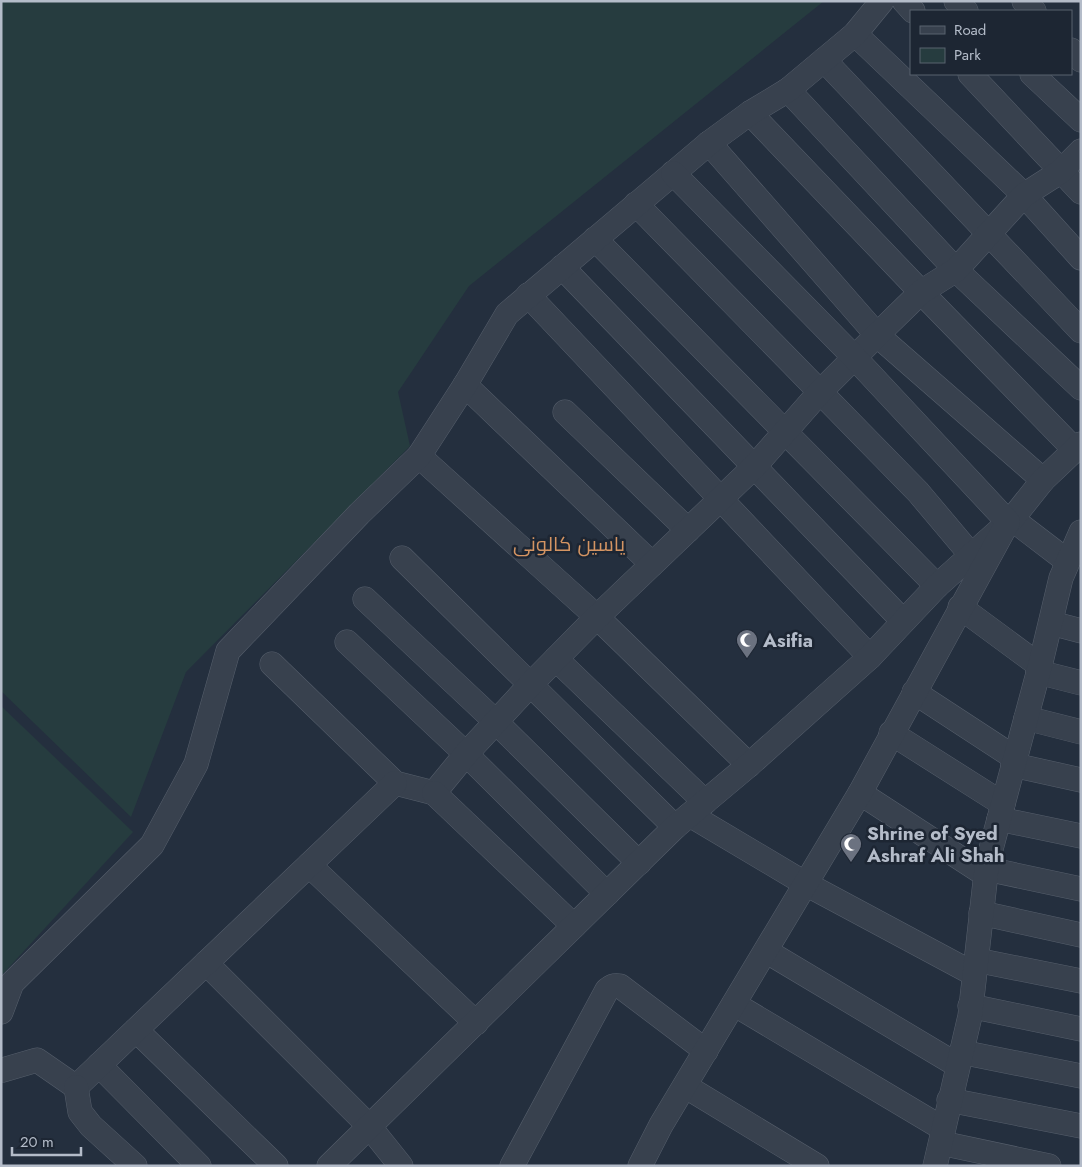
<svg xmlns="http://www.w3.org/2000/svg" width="1082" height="1167" viewBox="0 0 1082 1167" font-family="Jost,Cairo,sans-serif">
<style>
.green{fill:#263c3f}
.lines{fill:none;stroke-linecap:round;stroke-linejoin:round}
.minor-casing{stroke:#565f6c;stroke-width:25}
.minor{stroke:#38414e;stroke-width:24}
.labels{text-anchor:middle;stroke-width:5;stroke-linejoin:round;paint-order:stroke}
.poi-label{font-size:19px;font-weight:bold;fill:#b4bcc9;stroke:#1d2633;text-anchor:start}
.neighbourhood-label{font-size:20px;fill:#d59563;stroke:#1d2633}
</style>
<rect width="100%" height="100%" fill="#242f3e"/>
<!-- green -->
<g class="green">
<path d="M1,1h823l-355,285 -71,106 12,54 -224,226 -55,145 -130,-126z"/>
<path d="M1,706l132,126 -132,144z"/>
</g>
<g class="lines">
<!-- minor casing -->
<g class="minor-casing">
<g id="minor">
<path d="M904,1l9,10"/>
<path d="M956,1l10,10"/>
<path d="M1024,1l10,10"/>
<path d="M855,34l169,161 57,63"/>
<path d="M1071,50l10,10"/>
<path d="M824,60l257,271"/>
<path d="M970,74l111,118"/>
<path d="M1032,74l49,46"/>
<path d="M788,90l168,180 125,118"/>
<path d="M750,113l171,179 154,158"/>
<path d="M709,143l168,192 166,145"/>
<path d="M636,204l282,288 53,63"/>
<path d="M595,239l342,347"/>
<path d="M562,267l341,354"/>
<path d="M528,295l342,362"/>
<path d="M465,385l187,179"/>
<path d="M565,412l123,118"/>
<path d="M419,456l178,161 152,148"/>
<path d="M1012,519l55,42"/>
<path d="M402,558l273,269"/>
<path d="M365,599l131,123 143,141"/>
<path d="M960,607l80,59"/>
<path d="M1051,623l30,8"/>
<path d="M347,642l119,112 141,140"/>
<path d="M556,659l149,143"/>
<path d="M272,664l123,119 39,10 32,-39 64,-69 67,-68 157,-150 65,-74 58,-58 44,-43 35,-22 68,-75 36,-23 21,-21"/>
<path d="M1038,672l43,11"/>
<path d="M914,692l101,66"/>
<path d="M1026,718l55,14"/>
<path d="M891,733l112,71"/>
<path d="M1013,765l68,15"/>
<path d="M434,793l140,133"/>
<path d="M860,793l126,82"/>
<path d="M690,815l116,69 168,90"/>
<path d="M999,819l82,17"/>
<path d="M309,865l167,158"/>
<path d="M987,869l94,20"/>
<path d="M981,913l100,22"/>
<path d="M766,951l191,114"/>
<path d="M976,960l105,21"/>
<path d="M206,963l163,163 32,40"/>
<path d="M734,1004l208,124"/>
<path d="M970,1006l111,23"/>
<path d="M1,1012l11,-29 140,-138 44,-81 32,-113 131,-137 60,-58 46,-71 42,-71 202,-171 41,-30 38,-23 67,-56 27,-33"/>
<path d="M136,1030l140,136"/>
<path d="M961,1052l120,24"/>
<path d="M99,1065l100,101"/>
<path d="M3,1070l34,-10 39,27 319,-304"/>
<path d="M685,1086l132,80"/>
<path d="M76,1087l4,25 11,14 44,40"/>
<path d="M949,1100l132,26"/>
<path d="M941,1143l108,23"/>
<path d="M329,1166l346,-339 74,-62 121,-108 67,-71 75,-67 31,-39 38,-36"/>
<path d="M512,1166l95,-176c5,-4 7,-5 13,-4l86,65"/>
<path d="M640,1166l21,-41 199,-332 148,-271 -154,-165 -181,-184"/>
<path d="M935,1166l35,-150 17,-152 53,-198 21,-88 20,-46"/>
</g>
</g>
<!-- minor -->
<use href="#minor" class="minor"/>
</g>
<!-- icons -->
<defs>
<g id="mosque-pin" transform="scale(1.125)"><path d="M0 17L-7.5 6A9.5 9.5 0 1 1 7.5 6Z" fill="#6b7280" stroke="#1d2633"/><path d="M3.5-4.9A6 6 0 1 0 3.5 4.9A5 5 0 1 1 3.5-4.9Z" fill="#fff"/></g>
</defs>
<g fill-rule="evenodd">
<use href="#mosque-pin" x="747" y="640"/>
<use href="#mosque-pin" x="851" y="844"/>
</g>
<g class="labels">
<!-- poi labels -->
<g class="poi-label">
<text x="763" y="647">Asifia</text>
<text x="867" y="840">Shrine of Syed<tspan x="867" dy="22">Ashraf Ali Shah</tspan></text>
</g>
<!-- neighbourhood labels -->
<g class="neighbourhood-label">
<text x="569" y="551">یاسین کالونی</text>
</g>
</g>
<!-- border -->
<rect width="1082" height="1167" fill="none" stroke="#b4bcc9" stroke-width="5"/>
<!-- legend -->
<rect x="910" y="10" width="162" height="65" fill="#1d2633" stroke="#59626f"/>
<rect x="920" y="26" width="25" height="8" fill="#38414e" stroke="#59626f"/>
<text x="954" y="35" font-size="15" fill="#b4bcc9">Road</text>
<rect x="920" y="48" width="25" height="15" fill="#263c3f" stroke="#59626f"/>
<text x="954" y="60" font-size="15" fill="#b4bcc9">Park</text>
<!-- scale -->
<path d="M12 1147v8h69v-8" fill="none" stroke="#b4bcc9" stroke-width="2.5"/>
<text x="20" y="1147" font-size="15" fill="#b4bcc9" stroke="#1d2633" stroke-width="4" paint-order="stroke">20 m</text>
</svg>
